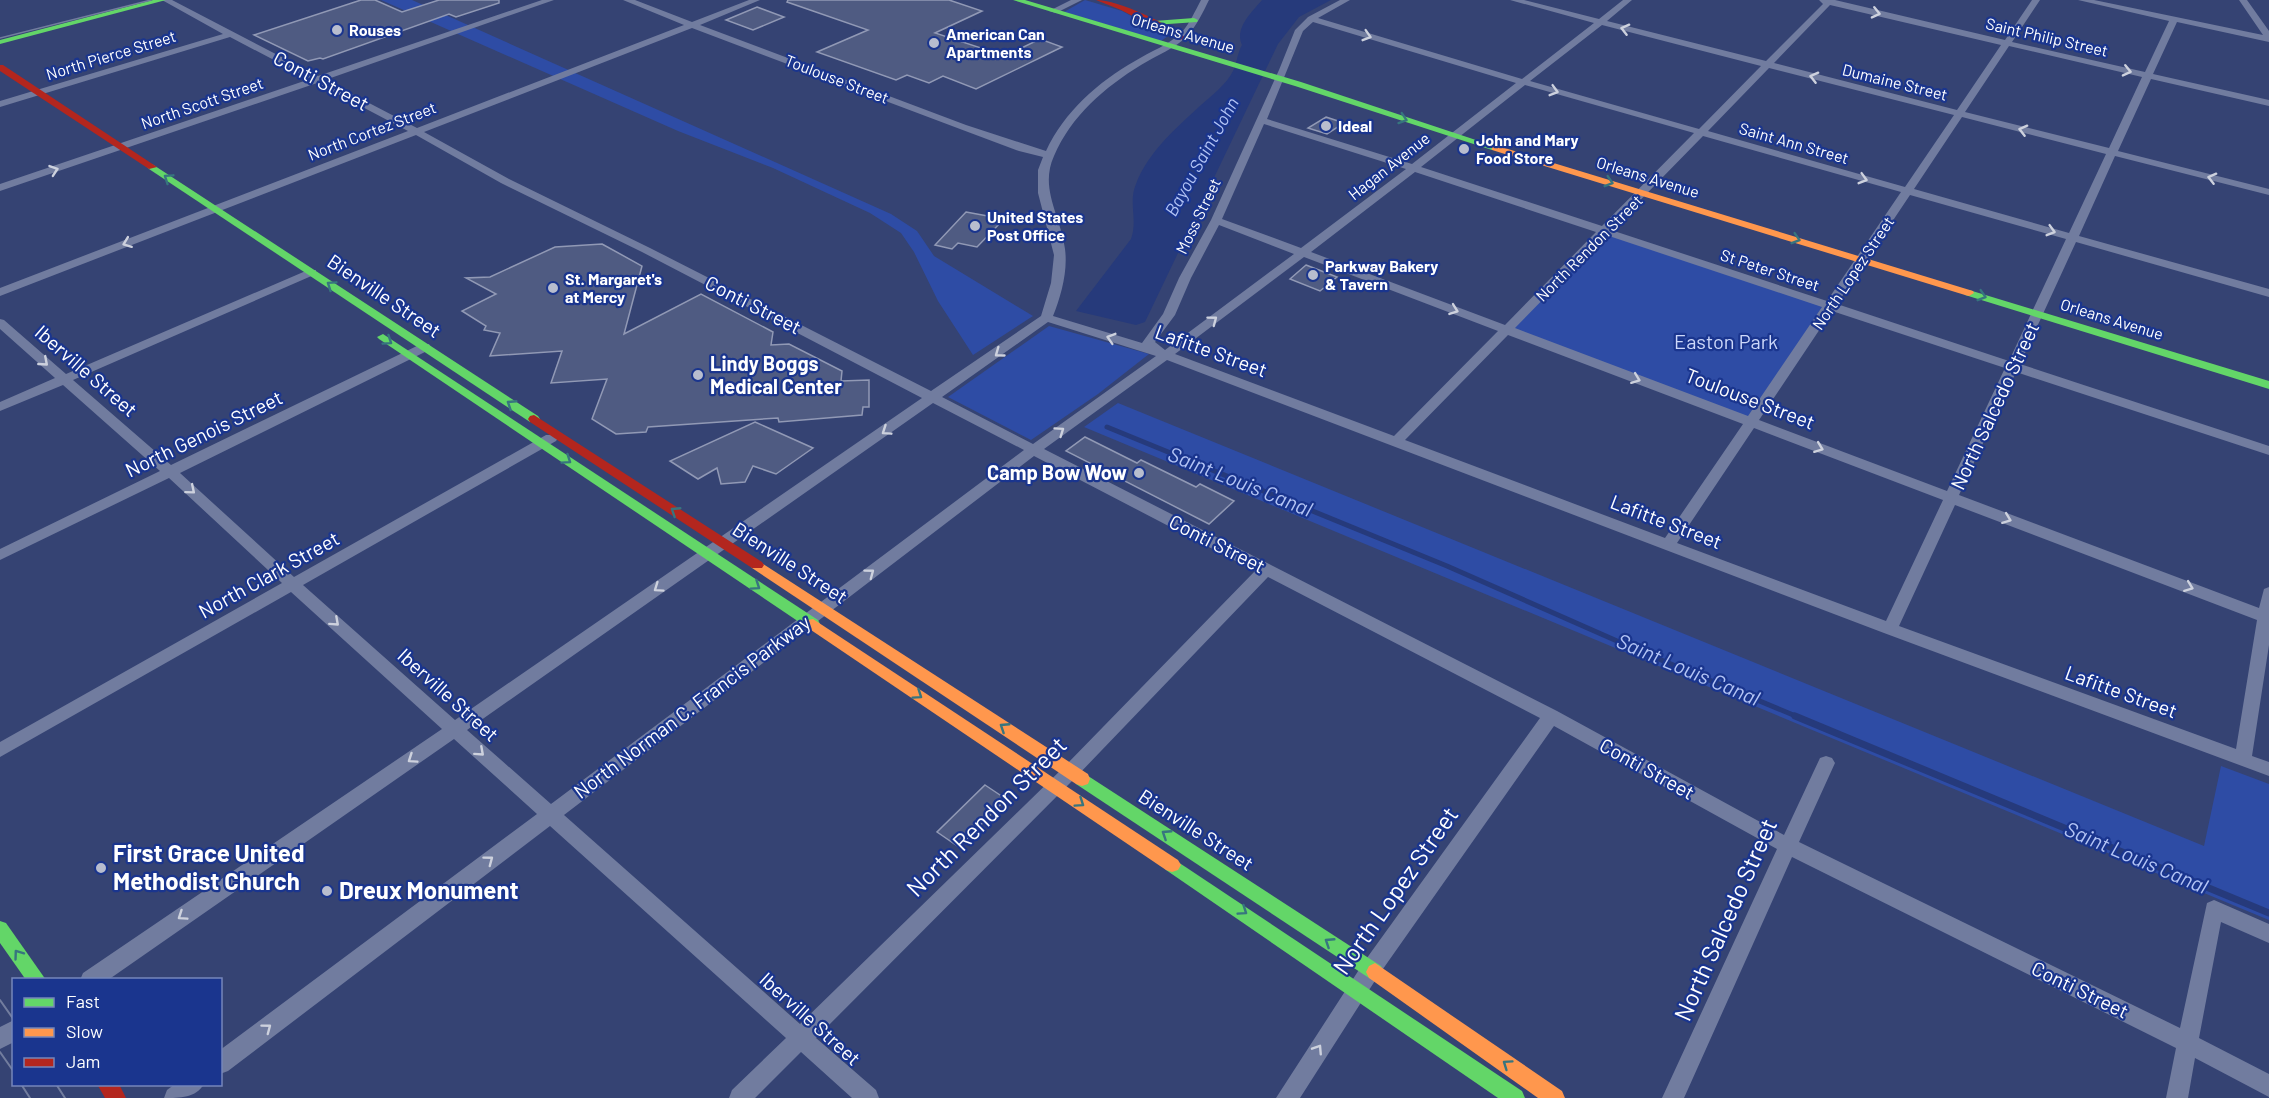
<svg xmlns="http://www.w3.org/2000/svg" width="2269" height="1098" viewBox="0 0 2269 1098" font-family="Barlow,sans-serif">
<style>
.green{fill:#2e4ca5}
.water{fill:#263a7b}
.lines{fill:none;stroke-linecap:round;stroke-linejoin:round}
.stream-far1{stroke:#263a7b;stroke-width:5}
.stream{stroke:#263a7b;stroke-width:7}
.building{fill:#4f5b82;stroke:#9199b5;stroke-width:1.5}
.street{fill:#717c9f;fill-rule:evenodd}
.fast{fill:#63d668;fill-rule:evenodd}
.slow{fill:#ff974d;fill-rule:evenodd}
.jam{fill:#b3261e;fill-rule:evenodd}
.tram-far1{stroke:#727d9e;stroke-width:1.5}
.tram{stroke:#727d9e;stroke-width:2}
.oneway{stroke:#cdd1dd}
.oneway2{stroke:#37757f}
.poi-dot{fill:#b8bdce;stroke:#1a358e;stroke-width:2}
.labels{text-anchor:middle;stroke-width:4.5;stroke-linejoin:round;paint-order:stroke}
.far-poi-label{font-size:16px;font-weight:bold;fill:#fff;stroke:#1a358e;text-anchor:start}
.far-street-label{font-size:16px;fill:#fff;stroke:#1a358e}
.far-water-label{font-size:18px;font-style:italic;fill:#b3c4f5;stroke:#1a358e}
.street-label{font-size:20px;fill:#fff;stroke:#1a358e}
.park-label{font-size:20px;fill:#cdd8fa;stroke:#1a358e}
.poi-label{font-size:20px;font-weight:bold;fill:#fff;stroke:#1a358e;text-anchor:start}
.water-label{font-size:21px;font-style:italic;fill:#b3c4f5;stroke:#1a358e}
.near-street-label{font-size:24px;fill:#fff;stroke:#1a358e}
.near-poi-label{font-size:24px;font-weight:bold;fill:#fff;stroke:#1a358e;text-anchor:start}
</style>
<rect width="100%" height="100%" fill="#354373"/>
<!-- green -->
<g class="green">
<path d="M381,0h31l479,214 26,17 17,25 99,60 -60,39 -35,-54 -24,-49 -13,-19 -31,-20 -97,-45 -95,-37z"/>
<path d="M1085,0l37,11 46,25 -7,5 -97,-29z"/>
<path d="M1604,233l226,74 -78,115 -245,-92z"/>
<path d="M1049,326l100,28 -51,40 -67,46 -83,-43z"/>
<path d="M1118,403l1086,443 17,-80 48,18v136l-1185,-493z"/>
</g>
<!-- water -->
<path class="water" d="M1262,0h69l-32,17 -21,27 -133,278 -9,3 -60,-14 55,-72c7,-19 -3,-37 5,-55 12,-32 41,-57 65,-79 10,-9 26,-21 32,-34 4,-8 4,-17 9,-26 -8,-17 10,-33 20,-45z"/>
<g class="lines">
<!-- stream-far1 -->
<path class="stream-far1" d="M1107,427l340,139 195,86 156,65"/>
<!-- stream -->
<path class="stream" d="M1795,716l474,197"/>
</g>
<!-- building -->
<g class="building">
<path d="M361,0h14l27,12 37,-12h60v3l-43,14 -7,-3 -126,45 -3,-1 -12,3 -54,-26z"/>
<path d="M788,0h161l33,11 -47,22 70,23 35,-17 22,8 -86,42 -33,-13 -14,7 -22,-8 -11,5 -79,-28 51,-22 -81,-28z"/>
<path d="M757,7l27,10 -31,13 -27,-10z"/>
<path d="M1326,117l18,6 -17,11 -19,-6z"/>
<path d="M966,212l38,7 -27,28 -19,-4 -6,6 -17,-4z"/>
<path d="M602,244l40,22 -18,68 77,-40 72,38 -2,13 18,-1 53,27 -1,10 28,-1v27h-6l-1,8 -83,7 -1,-4 -130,9 -2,5 -30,2 -24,-15 15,-40 -56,4 11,-32 -72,5 10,-23 -16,-3 2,-4 -24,-15 34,-17 -30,-16 24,-1 65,-30z"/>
<path d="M1306,265l31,12 -17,14 -30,-12z"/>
<path d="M755,422l58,26 -37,26 -23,-8 -8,16 -24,2 -4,-16 -19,11 -28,-18z"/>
<path d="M1085,437l52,26 4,-3 55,27 4,-3 34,17 -25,23 -143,-73z"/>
<path d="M985,785l21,14 -47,48 -22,-15z"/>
</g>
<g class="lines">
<!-- street -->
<g class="street">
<path d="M162,0h10l146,76 224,-76h12l-229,80 92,48 267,-103 -61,-25h12l57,22 57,-22h11l-60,25 266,100 80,26c18,-39 52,-69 89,-90 16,-10 34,-16 47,-29 8,-9 13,-21 19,-32h8c-6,12 -12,25 -21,35 -13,14 -31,20 -47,30 -36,22 -70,51 -87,91 -15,33 7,60 11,93 3,22 -4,47 -12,67l89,27 21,-29 16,-36 32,-58 68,-150 16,-40 13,-13 32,-17h10l-32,18 204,61 72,-56 -84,-23h14l75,19 24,-19h9l-25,21 159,40 57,-57 -4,-4h16l170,40 27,-40h8l-28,42 133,30 24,-51 -91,-21h16l169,35 -24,-35h8l22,31v11l-92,-20 -24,52 116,26v6l-118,-27 -33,72 151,38v6l-154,-39 -36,80 190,53v8l-193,-55 -56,122 249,82v9l-253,-83 -57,123 300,113 5,-19 5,-2v58l-17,111 17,6v14l-385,-143 -717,-273 -123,89 513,262 227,124 36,-77 6,-2 6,2 3,5 -36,79 381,186 27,-125 7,-3 55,24v19l-48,-21 -22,116 70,36v23l-74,-39 -7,40h-22l10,-50 -384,-191 -108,241h-22l115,-249 -223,-123 -176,250 -78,122h-24l88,-136 176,-244 -272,-141 -191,199 -261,262 60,52 3,8h-27l-51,-46 -46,46h-26l3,-8 54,-52 -236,-212 -322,245 -8,3v-24l317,-236 -83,-75 -346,241h-28l3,-7 359,-244 -151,-137 -291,165v-15l282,-159 -113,-105 -169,82v-11l160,-78 -97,-86 -63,26v-9l55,-24 -55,-49v-10l4,1 62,54 242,-104h8v4l-243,106 98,85 250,-121h8l2,3 -2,3 -249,123 114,104 252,-142h10l2,3 -2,3 -253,144 152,135 467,-322 -280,-146 -141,-69 -85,-48 -416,161v-8l408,-157 -91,-48 -317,108v-7l310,-105 -80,-42 -230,70v-6l223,-67zM1830,5l171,40 -44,65 -183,-47zM1313,22l203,61 -104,81 -145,-45 36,-88zM1602,25l159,41 -62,63 -169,-48zM692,28l268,101 59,22 24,6 -5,13v23l16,62 -3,28 -10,33 -110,75 -281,-143 -141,-69 -85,-47zM2009,46l133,31 -33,71 -144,-36zM1769,68l185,47 -49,72 -197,-56zM1525,85l169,48 -92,93 -181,-59zM1962,117l144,37 -37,79 -155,-44zM1264,124l142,45 -105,79 -79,-29zM1703,136l198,56 -74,109 -216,-71zM1415,172l181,60 -91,93 -194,-73zM1910,195l156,44 -57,122 -172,-57zM1219,225l75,29 -129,96 -10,-8 20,-27 16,-37zM1606,235l216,72 -74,109 -233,-88zM1304,257l194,74 -104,105 -219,-82zM1832,311l173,57 -58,123 -188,-71zM1048,322l108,34 -123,88 -91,-47zM1508,335l235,89 -78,114 -260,-98zM933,403l91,47 -473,354 -84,-74zM1754,428l189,72 -57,121 -209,-78zM1034,456l221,115 -190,195 -265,258 -236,-209zM1955,505l302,115 -21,129 -337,-123z"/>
<path d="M1071,0h11l-26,13 -7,-2z"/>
<path d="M14,1020v22l-14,7v-22z"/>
<path d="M175,1084h29c-8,14 -24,14 -40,14l3,-8z"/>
</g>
<!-- fast -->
<g class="fast">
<path d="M153,0h13l-166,44v-4z"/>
<path d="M1013,0h12l276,82 199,66 -8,2 -197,-64z"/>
<path d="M1194,18l4,2 -1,2 -43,3 -4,-2 4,-2z"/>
<path d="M152,164l386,252 2,3 -2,3h-8l-381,-253 -2,-2z"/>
<path d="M1969,290l300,91v8l-304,-94 -1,-2z"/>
<path d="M383,334l435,286 2,4 -2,4h-10l-429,-289 -2,-2z"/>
<path d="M1082,772l299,194 3,6 -3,6 -6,3 -6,-3 -293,-194 -2,-5 2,-5z"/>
<path d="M1172,858l350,233 3,7h-27l-332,-228 -3,-5 3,-5z"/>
<path d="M0,921l6,2 40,57h-20l-26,-37z"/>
</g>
<!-- slow -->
<g class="slow">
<path d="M1492,146h6l475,145 1,2 -5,3 -4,-1 -473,-145z"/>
<path d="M757,560l331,214 2,5 -2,5 -6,2 -6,-2 -324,-216 -2,-3z"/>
<path d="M813,619l365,241 3,5 -3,5 -6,2 -6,-2 -358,-242 -2,-4 2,-4z"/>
<path d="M1375,963l187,128 3,7h-27l-169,-120 -3,-6 3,-6z"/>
</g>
<!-- jam -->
<g class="jam">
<path d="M1096,0c23,0 72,24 90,38l-7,2 -58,-30z"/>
<path d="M0,65h3l154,102 -8,2 -149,-98z"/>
<path d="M534,415l228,147 2,3 -2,3h-10l-222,-146 -2,-3 2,-3z"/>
<path d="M97,1084h22l7,14h-21z"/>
</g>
<!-- tram-far1 -->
<path class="tram-far1" d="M0,38l151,-38"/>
<!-- tram -->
<g class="tram">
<path d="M0,1000l14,20"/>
<path d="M0,1052l14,20"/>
<path d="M21,1084l9,14"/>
<path d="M56,1084l9,14"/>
</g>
</g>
<!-- one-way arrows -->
<defs><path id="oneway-chevron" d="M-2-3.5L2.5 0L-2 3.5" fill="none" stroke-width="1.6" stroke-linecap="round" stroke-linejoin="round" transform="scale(1.5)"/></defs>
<g class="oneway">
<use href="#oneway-chevron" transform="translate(1876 13) rotate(13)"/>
<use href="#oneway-chevron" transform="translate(1625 29) rotate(-166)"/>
<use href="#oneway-chevron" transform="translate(1367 36) rotate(17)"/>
<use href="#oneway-chevron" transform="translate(2127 71) rotate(13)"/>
<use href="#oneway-chevron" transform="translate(1814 77) rotate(-166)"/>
<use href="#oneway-chevron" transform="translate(1554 91) rotate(16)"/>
<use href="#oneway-chevron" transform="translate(2023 130) rotate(-166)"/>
<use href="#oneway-chevron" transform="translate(54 170) rotate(-19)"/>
<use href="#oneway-chevron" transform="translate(2212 178) rotate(-166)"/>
<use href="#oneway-chevron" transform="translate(1863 179) rotate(16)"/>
<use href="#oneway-chevron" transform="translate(2051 231) rotate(16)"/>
<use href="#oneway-chevron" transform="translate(127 243) rotate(159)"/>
<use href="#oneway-chevron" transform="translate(1454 310) rotate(20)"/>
<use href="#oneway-chevron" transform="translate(1213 320) rotate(-37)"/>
<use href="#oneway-chevron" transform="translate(1111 338) rotate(-163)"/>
<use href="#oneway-chevron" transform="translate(999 353) rotate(144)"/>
<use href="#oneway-chevron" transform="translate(44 362) rotate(41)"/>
<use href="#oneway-chevron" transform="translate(1636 379) rotate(21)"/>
<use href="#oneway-chevron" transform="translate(886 431) rotate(146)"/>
<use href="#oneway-chevron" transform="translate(1060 431) rotate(-35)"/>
<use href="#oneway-chevron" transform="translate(1819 448) rotate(21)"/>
<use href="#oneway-chevron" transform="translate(191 490) rotate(40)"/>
<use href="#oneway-chevron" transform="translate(2007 519) rotate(21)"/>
<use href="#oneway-chevron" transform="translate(870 573) rotate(-37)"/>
<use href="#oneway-chevron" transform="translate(2189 587) rotate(21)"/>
<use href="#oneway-chevron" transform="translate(658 588) rotate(145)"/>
<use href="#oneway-chevron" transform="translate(335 622) rotate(42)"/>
<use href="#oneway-chevron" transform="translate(480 752) rotate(42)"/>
<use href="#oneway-chevron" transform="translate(412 759) rotate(146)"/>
<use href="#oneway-chevron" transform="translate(489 860) rotate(-37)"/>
<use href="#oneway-chevron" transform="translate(182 916) rotate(146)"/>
<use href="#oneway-chevron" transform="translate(267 1028) rotate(-37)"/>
<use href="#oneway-chevron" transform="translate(1318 1049) rotate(-57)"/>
</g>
<g class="oneway2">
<use href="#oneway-chevron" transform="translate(1403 119) rotate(18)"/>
<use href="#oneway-chevron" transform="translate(168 178) rotate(-146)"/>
<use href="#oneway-chevron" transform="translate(1609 182) rotate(17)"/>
<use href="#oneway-chevron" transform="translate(1796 239) rotate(17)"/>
<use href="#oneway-chevron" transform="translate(331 285) rotate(-146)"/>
<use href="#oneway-chevron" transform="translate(1982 296) rotate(17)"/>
<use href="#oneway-chevron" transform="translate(388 341) rotate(34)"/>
<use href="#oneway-chevron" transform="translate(511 404) rotate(-147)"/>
<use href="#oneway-chevron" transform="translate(567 460) rotate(34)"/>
<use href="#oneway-chevron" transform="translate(675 511) rotate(-147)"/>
<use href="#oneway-chevron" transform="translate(756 586) rotate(34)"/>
<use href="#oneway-chevron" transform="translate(918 695) rotate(34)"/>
<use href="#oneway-chevron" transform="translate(1004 727) rotate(-147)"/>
<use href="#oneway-chevron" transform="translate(1080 803) rotate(34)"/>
<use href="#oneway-chevron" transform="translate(1166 834) rotate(-147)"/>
<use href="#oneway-chevron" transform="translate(1243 911) rotate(34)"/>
<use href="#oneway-chevron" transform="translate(1329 942) rotate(-147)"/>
<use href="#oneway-chevron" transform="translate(18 954) rotate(-126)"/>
<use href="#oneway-chevron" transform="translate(1507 1064) rotate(-145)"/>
</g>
<!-- markers -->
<g class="poi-dot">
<circle cx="337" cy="30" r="6"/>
<circle cx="934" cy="43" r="6"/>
<circle cx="1326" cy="126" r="6"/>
<circle cx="1464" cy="149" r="6"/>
<circle cx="975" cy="226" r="6"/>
<circle cx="1313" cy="275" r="6"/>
<circle cx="553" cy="288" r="6"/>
<circle cx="698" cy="375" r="6"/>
<circle cx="1139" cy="473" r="6"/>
<circle cx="101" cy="868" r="6"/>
<circle cx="327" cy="891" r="6"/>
</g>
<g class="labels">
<!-- far-poi labels -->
<g class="far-poi-label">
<text x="349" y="36">Rouses</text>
<text x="946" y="40">American Can<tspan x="946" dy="18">Apartments</tspan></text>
<text x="1338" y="132">Ideal</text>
<text x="1476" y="146">John and Mary<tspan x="1476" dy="18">Food Store</tspan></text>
<text x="987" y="223">United States<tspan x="987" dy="18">Post Office</tspan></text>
<text x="1325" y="272">Parkway Bakery<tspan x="1325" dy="18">&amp; Tavern</tspan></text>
<text x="565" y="285">St. Margaret's<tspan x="565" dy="18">at Mercy</tspan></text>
</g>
<!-- far-street labels -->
<g class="far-street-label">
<text transform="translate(1183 33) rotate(16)" y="6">Orleans Avenue</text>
<text transform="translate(2047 37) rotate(13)" y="6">Saint Philip Street</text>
<text transform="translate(111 55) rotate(-17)" y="6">North Pierce Street</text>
<text transform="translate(837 79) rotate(21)" y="6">Toulouse Street</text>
<text transform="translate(1895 82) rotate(14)" y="6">Dumaine Street</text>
<text transform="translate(202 103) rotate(-19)" y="6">North Scott Street</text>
<text transform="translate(372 131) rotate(-21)" y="6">North Cortez Street</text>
<text transform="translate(1794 143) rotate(16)" y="6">Saint Ann Street</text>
<text transform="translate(1389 166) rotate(-38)" y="6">Hagan Avenue</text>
<text transform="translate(1648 177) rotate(17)" y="6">Orleans Avenue</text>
<text transform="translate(1198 216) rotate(-64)" y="6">Moss Street</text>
<text transform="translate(1589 248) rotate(-45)" y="6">North Rendon Street</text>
<text transform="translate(1770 270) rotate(18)" y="6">St Peter Street</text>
<text transform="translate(1853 273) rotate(-56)" y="6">North Lopez Street</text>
<text transform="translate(2112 319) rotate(17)" y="6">Orleans Avenue</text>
</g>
<!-- far-water labels -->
<g class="far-water-label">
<text transform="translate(1202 157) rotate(-61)" y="6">Bayou Saint John</text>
</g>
<!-- street labels -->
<g class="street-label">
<text transform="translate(321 81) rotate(28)" y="7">Conti Street</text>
<text transform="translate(384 296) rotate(34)" y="7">Bienville Street</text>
<text transform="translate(753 305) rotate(27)" y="7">Conti Street</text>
<text transform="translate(1211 351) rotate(20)" y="7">Lafitte Street</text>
<text transform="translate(86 371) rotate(41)" y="7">Iberville Street</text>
<text transform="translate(1750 399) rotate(21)" y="7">Toulouse Street</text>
<text transform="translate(1995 406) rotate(-65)" y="7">North Salcedo Street</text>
<text transform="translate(204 434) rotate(-26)" y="7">North Genois Street</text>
<text transform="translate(1666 522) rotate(21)" y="7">Lafitte Street</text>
<text transform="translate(1217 544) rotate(27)" y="7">Conti Street</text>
<text transform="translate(790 563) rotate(33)" y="7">Bienville Street</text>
<text transform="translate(269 575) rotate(-29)" y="7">North Clark Street</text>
<text transform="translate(2121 692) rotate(20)" y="7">Lafitte Street</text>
<text transform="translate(448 695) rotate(42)" y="7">Iberville Street</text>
<text transform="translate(692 707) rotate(-37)" y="7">North Norman C. Francis Parkway</text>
<text transform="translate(1647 769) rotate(29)" y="7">Conti Street</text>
<text transform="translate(1196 830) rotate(33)" y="7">Bienville Street</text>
<text transform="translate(2080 990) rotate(26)" y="7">Conti Street</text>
<text transform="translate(810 1019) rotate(42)" y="7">Iberville Street</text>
</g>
<!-- park labels -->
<g class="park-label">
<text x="1726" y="349">Easton Park</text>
</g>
<!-- poi labels -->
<g class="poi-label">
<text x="710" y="371">Lindy Boggs<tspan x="710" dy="23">Medical Center</tspan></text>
<text x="1127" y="480" text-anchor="end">Camp Bow Wow</text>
</g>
<!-- water labels -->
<g class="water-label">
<text transform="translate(1240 482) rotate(22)" y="7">Saint Louis Canal</text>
<text transform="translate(1688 670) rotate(23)" y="7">Saint Louis Canal</text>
<text transform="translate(2136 858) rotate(23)" y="7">Saint Louis Canal</text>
</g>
<!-- near-street labels -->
<g class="near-street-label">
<text transform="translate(987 817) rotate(-45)" y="8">North Rendon Street</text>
<text transform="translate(1396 891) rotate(-55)" y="8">North Lopez Street</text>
<text transform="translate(1726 920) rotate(-66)" y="8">North Salcedo Street</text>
</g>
<!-- near-poi labels -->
<g class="near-poi-label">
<text x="113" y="862">First Grace United<tspan x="113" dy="28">Methodist Church</tspan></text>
<text x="339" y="899">Dreux Monument</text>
</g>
</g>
<!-- legend -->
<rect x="12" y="978" width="210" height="108" fill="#1a358e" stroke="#7686bb" stroke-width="1.5"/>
<rect x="24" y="998" width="30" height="9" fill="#63d668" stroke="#7686bb" stroke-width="1.5"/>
<text x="66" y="1008" font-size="18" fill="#ffffff">Fast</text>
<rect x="24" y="1028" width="30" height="9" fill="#ff974d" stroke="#7686bb" stroke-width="1.5"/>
<text x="66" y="1038" font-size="18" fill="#ffffff">Slow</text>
<rect x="24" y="1058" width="30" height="9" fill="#b3261e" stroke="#7686bb" stroke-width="1.5"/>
<text x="66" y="1068" font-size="18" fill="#ffffff">Jam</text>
</svg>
